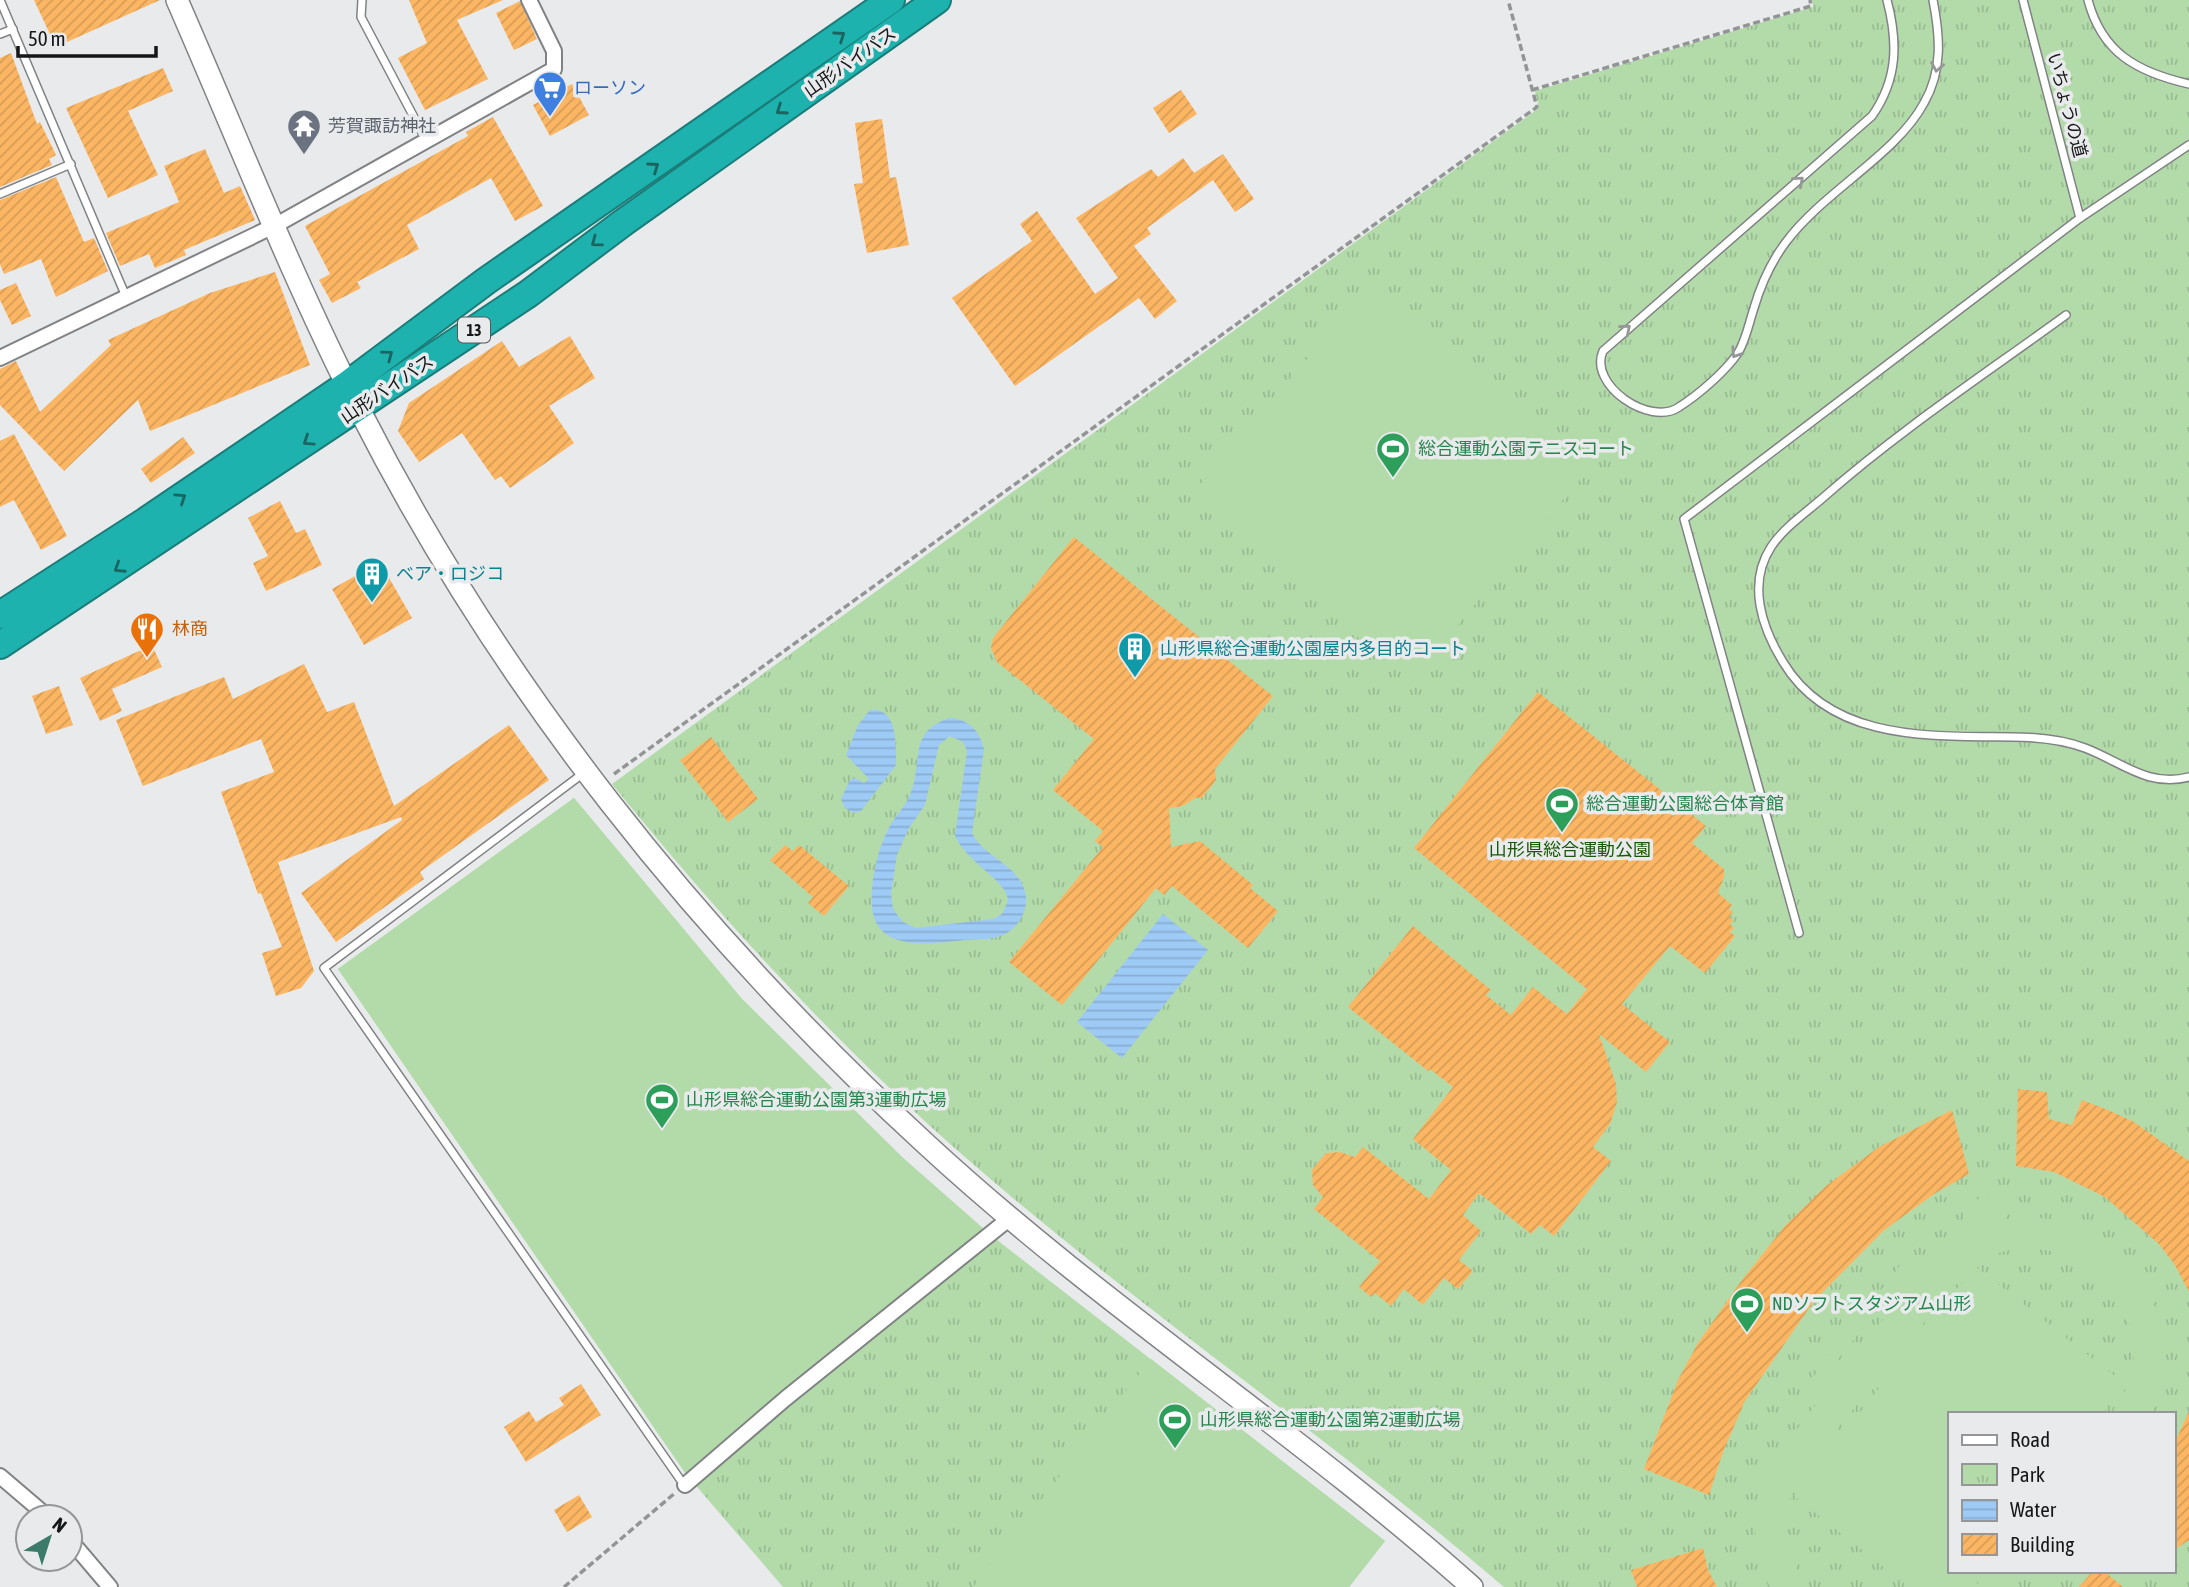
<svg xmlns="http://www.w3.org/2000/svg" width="2189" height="1587" viewBox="0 0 2189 1587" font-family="'Asap Condensed','Noto Sans JP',sans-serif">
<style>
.park{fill:url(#park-tufts);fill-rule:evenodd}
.garden{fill:#b3dbaa}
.water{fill:url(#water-rules);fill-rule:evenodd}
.building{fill:url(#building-hatch)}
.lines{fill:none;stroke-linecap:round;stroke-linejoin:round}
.lane-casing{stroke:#808284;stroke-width:10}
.street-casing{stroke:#808284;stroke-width:18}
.secondary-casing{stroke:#808284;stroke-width:24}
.highway-casing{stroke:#1b7c79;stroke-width:30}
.path{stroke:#939496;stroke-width:3.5;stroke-dasharray:7 3.5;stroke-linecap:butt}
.lane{stroke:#fff;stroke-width:7}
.street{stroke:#fff;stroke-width:14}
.secondary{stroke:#fff;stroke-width:21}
.highway{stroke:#1db2ad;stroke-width:26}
.oneway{stroke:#1a6462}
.oneway2{stroke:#969797}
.labels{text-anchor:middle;stroke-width:7;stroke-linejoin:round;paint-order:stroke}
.shield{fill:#e8eaec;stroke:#555658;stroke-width:2}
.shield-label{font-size:16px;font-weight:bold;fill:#161718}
.street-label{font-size:18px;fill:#161718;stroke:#e8eaec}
.shop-label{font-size:18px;fill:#366cbe;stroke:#e8eaec;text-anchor:start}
.worship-label{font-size:18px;fill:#5b616d;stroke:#e8eaec;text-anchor:start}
.leisure-label{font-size:18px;fill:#27864d;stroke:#e8eaec;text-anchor:start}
.culture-label{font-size:18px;fill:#0d838f;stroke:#e8eaec;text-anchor:start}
.food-label{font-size:18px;fill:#c56008;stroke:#e8eaec;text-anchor:start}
.park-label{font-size:18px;fill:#195905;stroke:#e8eaec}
</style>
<defs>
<pattern id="park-tufts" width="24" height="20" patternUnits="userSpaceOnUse" patternTransform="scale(1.75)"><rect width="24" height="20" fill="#b3dbaa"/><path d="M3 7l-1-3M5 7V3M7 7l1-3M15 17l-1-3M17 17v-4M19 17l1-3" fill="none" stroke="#99bb92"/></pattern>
<pattern id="water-rules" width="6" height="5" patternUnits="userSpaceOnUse" patternTransform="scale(1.75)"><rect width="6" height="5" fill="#9ecaf6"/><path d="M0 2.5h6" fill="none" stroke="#87add2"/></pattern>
<pattern id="building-hatch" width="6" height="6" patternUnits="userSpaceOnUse" patternTransform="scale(1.75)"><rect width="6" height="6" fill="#fcb663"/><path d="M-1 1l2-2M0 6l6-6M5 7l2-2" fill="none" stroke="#d79c55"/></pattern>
</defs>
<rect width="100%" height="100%" fill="#e8eaec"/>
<!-- park -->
<g class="park">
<path d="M1812,0h377v1587h-685c-187,-160 -393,-297 -575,-462 -115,-105 -219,-220 -317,-341l927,-676 -4,-17 278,-84zM1949,1414h224v157h-224z"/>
<path d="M574,798l168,201 160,158 90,79 393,305 -36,46h-566l-97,-113 -348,-505z"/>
</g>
<!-- garden -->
<g class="garden">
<path d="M1370,286l223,178 -176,209 -224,-179c57,-72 118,-139 177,-208z"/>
<path d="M574,798l168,201 160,158 81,72 -297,245 -348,-505z"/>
<path d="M1983,1193l25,20 -4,6c23,-1 48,-3 69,5 74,27 114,118 77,190h-39c78,-101 -64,-220 -148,-139l-162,198c-22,37 -16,78 5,114h-36c-22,-41 -17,-83 1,-125z"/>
<path d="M1902,1263l8,7 -101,125 -6,-5z"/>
<path d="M1975,1266l150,118 -23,30h-153v157h28l-12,16h-56l-115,-91z"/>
<path d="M1151,1359l234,182 -36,46h-376z"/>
<path d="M1987,1571h40l-13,16h-39z"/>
<path d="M2043,1571h13l-13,16h-12z"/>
</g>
<!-- water -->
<g class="water">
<path d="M870,710c28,-3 26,35 26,55l-35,46 -7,2 -9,-5 -4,-9 9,-19 5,-2 9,5 5,-4 -23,-24 12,-30z"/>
<path d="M949,718c20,1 30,12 35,31l-12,84c12,25 51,33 54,64 1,15 -6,27 -19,36 -11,7 -29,6 -42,7 -31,3 -89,14 -93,-33 -2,-26 6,-61 19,-83 7,-11 16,-20 20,-32 12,-32 -3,-60 38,-74zM950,736l13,6 4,9 -12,85c12,27 53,45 53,65l-6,13 -9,5 -77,9 -13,-6 -10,-13 -2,-15 6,-39 12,-27 16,-23 14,-60z"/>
<path d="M1163,914l45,36 -86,108 -45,-36z"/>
</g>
<!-- building -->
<g class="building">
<path d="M34,0h126l-104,47z"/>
<path d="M409,0h94l-46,20 31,59 -63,31 -27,-52 29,-15z"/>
<path d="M520,1l17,38 -23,11 -18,-37z"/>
<path d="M11,53l26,71 3,-2 16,33 -7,4 3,6 -52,22v-129z"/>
<path d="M163,68l10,23 -45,20 30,64 -50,23 -42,-90z"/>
<path d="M572,84l17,31 -39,21 -17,-31z"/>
<path d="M1181,90l16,24 -28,19 -16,-25z"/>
<path d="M493,117l50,89 -28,15 -24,-43 -84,47 12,24 -62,33 4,6 -29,15 -13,-23 11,-6 -25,-48 163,-90 -2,-4z"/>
<path d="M882,119l8,59 6,-1 13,68 -42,8 -13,-69 9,-1 -8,-60z"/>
<path d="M205,149l19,44 16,-7 15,34 -71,30 2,5 -31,13 -6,-14 -29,12 -14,-33 73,-31 -15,-36z"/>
<path d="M1223,154l31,45 -19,13 -22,-32 -66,48 4,6 -17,12 43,55 -22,18 -16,-21 -124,88 -63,-88 80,-57 -12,-17 17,-13 58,83 23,-16 -42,-60 75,-49 7,8 25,-19 11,15z"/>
<path d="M56,177l28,65 10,-4 14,33 -52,26 -15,-38 -37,15 -4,-10v-64z"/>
<path d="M275,272l35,93 -160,66 -12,-31 -74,71 -64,-66v-36l16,-8 24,51 71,-67 -3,-5 102,-47z"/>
<path d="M16,283l15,33 -19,9 -12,-25v-10z"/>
<path d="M570,336l25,42 -46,28 25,37 -64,45 -9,-12 -6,4 -33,-47 -43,29 -21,-31 11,-28 93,-62 17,26z"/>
<path d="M14,434l53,102 -26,14 -27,-50 -14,7v-66z"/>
<path d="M183,437l12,16 -44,30 -10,-14z"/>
<path d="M280,501l16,32 9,-4 17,36 -56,26 -13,-28 15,-7 -20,-38z"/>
<path d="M1074,537l199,159 -58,73 1,11 -14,18h-7l-12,8 -14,2 2,39 29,-6 53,44 -3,3 28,23 -30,37 -76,-62 -8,9 -8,-7 -94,117 -53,-43 94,-115 -8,-6 8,-10 -50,-41 41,-51 -97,-77 -6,-14 2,-10z"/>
<path d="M380,562l32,56 -48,27 -32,-56z"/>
<path d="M152,645l10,22 -50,22 10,22 -22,10 -20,-43z"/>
<path d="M304,664l23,48 27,-10 40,104 115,-81 40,55 -129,92 4,7 -88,63 -35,-49 101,-73 -1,-3 -123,45 36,109 -13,17 -25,8 -14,-43 20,-6 -21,-54 -3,1 -37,-102 53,-20 -13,-33 -118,47 -27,-66 108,-43 9,22z"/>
<path d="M59,686l14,39 -27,9 -14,-38z"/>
<path d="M1538,692l168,134 -14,17 32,26v8l-6,16 14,12 -3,4 4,3 -4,5 4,3 -3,4 4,4 -4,4 5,4 -30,37 -35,-27 -48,58 48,38 -24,30 -47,-38 17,50 1,18 -7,22 -17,23 18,14 -57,75 -14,-11 -9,9 -52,-41 -16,22 18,16 -22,29 14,11 -15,18 -14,-11 -21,27 -19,-16 -13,17 -16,-13 -4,4 -12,-10 21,-26 -66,-52 9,-12 -10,-12 -1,-15 14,-17 14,-1 15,5 8,-10 66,52 22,-29 -38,-31 40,-52 -23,-18 -2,2 -80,-64 65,-81 78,64 -5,5 25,20 22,-28 34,27 20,-25 -173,-141z"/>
<path d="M711,737l47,62 -30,23 -48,-62z"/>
<path d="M785,845l8,6 6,-6 50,41 -25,30 -16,-13 5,-6 -43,-37z"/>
<path d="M2018,1089l29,3 2,27 23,6 10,-25 26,10 26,12 55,39v131l-14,-27 -16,-21 -54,-47 -51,-25 -38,-6z"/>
<path d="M1952,1110l17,64 -35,20 -51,37 -69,70 -69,100 -22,51 -14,43 -65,-26 34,-89 20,-37 44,-63 43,-54 41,-40 53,-39z"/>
<path d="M581,1384l20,31 -75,47 -22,-35 25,-16 7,11 28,-17 -5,-7z"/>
<path d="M2189,1411v129l-16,11v-104z"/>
<path d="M579,1495l13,22 -25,15 -13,-22z"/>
<path d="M1703,1548l5,22 9,17h-80l-6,-17z"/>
<path d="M2093,1571h11l19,16h-44z"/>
</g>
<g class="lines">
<!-- lane casing -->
<g class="lane-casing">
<g id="lane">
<path d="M0,0l127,299"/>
<path d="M362,0l-1,17 65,123"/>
<path d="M1887,0c11,42 11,79 -15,116l-269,235c-15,34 47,76 76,56 19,-12 46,-35 59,-54 8,-13 11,-30 16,-45 7,-24 17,-46 32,-66 38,-51 110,-87 138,-139 19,-33 16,-67 9,-103"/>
<path d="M2023,0l57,218"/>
<path d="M2088,0c14,53 49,72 101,84"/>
<path d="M0,34l13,-5"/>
<path d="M0,194l71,-30"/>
<path d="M2066,315c-81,59 -166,115 -241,181 -18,16 -41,31 -54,51 -24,37 -9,81 12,115 48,80 148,74 229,75 25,0 49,2 73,11 35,13 63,40 104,29"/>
<path d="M585,772l-261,196 360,517"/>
<path d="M1799,933l-115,-414 396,-301 109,-73"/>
</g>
</g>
<!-- street casing -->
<g class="street-casing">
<g id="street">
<path d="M0,358l276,-133 278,-156v-18l-25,-51"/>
<path d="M0,1476l48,41"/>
<path d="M685,1485l100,-86 225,-181"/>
<path d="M70,1540l40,47"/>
</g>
</g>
<!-- secondary casing -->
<g class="secondary-casing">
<path id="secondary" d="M177,0c60,137 115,278 183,411 141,277 338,524 567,734 172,159 370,286 545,442"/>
</g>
<!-- highway casing -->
<g class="highway-casing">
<g id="highway">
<path d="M0,615l146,-94 202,-137 138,-103 405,-281"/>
<path d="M0,645l528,-351 96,-72 313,-222"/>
</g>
</g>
<!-- path -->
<g class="path">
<path d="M1532,90l279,-84 -1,-6"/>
<path d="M614,774l923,-667 -29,-107"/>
<path d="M564,1587l111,-94"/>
</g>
<!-- lane -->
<use href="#lane" class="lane"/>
<!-- street -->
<use href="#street" class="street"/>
<!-- secondary -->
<use href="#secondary" class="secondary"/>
<!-- highway -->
<use href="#highway" class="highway"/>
</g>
<!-- one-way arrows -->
<defs><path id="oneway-chevron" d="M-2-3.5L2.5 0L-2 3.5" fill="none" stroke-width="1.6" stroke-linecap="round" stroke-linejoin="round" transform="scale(1.75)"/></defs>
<g class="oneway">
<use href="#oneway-chevron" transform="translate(840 36) rotate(-35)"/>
<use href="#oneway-chevron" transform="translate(781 110) rotate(145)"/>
<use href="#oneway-chevron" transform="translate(654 167) rotate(-35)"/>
<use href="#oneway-chevron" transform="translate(596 242) rotate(143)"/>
<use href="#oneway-chevron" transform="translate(388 355) rotate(-37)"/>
<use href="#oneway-chevron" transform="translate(308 441) rotate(146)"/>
<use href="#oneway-chevron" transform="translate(181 498) rotate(-34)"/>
<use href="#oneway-chevron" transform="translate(119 568) rotate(147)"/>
</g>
<g class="oneway2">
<use href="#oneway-chevron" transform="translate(1937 67) rotate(100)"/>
<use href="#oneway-chevron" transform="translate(1799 181) rotate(-41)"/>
<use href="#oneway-chevron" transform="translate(1626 329) rotate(-40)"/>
<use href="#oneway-chevron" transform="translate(1736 353) rotate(123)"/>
</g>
<!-- icons -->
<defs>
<g id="supermarket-pin" transform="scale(1.75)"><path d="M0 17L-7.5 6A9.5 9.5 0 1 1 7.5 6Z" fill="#3f7fe0" stroke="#e8eaec"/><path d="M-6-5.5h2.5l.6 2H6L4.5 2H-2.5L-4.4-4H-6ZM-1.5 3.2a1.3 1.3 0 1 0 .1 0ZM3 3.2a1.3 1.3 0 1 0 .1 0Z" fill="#fff"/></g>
<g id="temple-pin" transform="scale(1.75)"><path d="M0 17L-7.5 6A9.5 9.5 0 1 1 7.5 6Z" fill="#6b7280" stroke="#e8eaec"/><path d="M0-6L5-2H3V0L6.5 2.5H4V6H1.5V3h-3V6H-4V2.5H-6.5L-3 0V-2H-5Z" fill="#fff"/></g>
<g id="stadium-pin" transform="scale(1.75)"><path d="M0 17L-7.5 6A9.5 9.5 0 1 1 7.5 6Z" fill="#2e9e5b" stroke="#e8eaec"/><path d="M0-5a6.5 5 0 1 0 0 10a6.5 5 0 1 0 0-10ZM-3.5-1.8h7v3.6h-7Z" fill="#fff"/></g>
<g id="building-pin" transform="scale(1.75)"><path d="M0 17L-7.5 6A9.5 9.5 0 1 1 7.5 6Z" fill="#0f9aa8" stroke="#e8eaec"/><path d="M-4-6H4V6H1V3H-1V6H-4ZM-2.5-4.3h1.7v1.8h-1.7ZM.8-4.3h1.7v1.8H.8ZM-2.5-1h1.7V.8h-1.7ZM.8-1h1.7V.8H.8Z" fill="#fff"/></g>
<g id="restaurant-pin" transform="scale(1.75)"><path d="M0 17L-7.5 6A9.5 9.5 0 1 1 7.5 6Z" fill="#e8710a" stroke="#e8eaec"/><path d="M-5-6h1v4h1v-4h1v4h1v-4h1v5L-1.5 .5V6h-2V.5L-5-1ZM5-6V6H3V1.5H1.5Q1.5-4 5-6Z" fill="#fff"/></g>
</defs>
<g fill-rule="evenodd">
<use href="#supermarket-pin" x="550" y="88"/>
<use href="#temple-pin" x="304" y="126"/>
<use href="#stadium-pin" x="1393" y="449"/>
<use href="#building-pin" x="372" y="574"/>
<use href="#restaurant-pin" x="147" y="629"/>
<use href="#building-pin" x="1135" y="649"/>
<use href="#stadium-pin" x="1562" y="804"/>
<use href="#stadium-pin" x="662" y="1100"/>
<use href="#stadium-pin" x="1747" y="1304"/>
<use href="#stadium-pin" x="1175" y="1420"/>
</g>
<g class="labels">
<!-- shield labels -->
<rect class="shield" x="458" y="317.5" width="32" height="25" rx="5"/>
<g class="shield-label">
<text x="474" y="336">13</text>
</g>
<!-- street labels -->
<g class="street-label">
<text transform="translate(850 62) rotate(-35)" y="6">山形バイパス</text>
<text transform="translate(2067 105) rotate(75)" y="6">いちょうの道</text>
<text transform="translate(387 389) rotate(-34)" y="6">山形バイパス</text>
</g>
<!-- shop labels -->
<g class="shop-label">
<text x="574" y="94">ローソン</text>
</g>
<!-- worship labels -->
<g class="worship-label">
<text x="328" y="132">芳賀諏訪神社</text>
</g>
<!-- leisure labels -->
<g class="leisure-label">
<text x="1418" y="455">総合運動公園テニスコート</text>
<text x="1586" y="810">総合運動公園総合体育館</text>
<text x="686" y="1106">山形県総合運動公園第3運動広場</text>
<text x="1772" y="1310">NDソフトスタジアム山形</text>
<text x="1200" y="1426">山形県総合運動公園第2運動広場</text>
</g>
<!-- culture labels -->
<g class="culture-label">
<text x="396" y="580">ベア・ロジコ</text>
<text x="1160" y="655">山形県総合運動公園屋内多目的コート</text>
</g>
<!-- food labels -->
<g class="food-label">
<text x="172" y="635">林商</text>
</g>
<!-- park labels -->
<g class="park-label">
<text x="1570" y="856">山形県総合運動公園</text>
</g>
</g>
<!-- legend -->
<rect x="1948" y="1412" width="228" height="161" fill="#e8eaec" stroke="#949697" stroke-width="2"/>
<rect x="1962" y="1435" width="35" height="10" fill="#ffffff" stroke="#949697" stroke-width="2"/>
<text x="2010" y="1447" font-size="21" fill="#161718">Road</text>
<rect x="1962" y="1464" width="35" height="21" fill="url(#park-tufts)" stroke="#949697" stroke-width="2"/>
<text x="2010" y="1482" font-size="21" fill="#161718">Park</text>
<rect x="1962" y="1500" width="35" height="21" fill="url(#water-rules)" stroke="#949697" stroke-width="2"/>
<text x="2010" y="1517" font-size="21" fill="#161718">Water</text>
<rect x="1962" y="1534" width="35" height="21" fill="url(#building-hatch)" stroke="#949697" stroke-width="2"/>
<text x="2010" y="1552" font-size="21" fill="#161718">Building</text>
<!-- north arrow -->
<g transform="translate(49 1538) rotate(39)"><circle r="33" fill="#e8eaec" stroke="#949697" stroke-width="2"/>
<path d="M0-5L12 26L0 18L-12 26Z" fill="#3c7b69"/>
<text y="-10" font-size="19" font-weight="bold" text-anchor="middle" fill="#161718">N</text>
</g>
<!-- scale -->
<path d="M18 46v10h138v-10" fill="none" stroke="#161718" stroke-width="3.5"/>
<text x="28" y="46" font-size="21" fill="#161718" stroke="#e8eaec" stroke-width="5" paint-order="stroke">50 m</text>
</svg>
